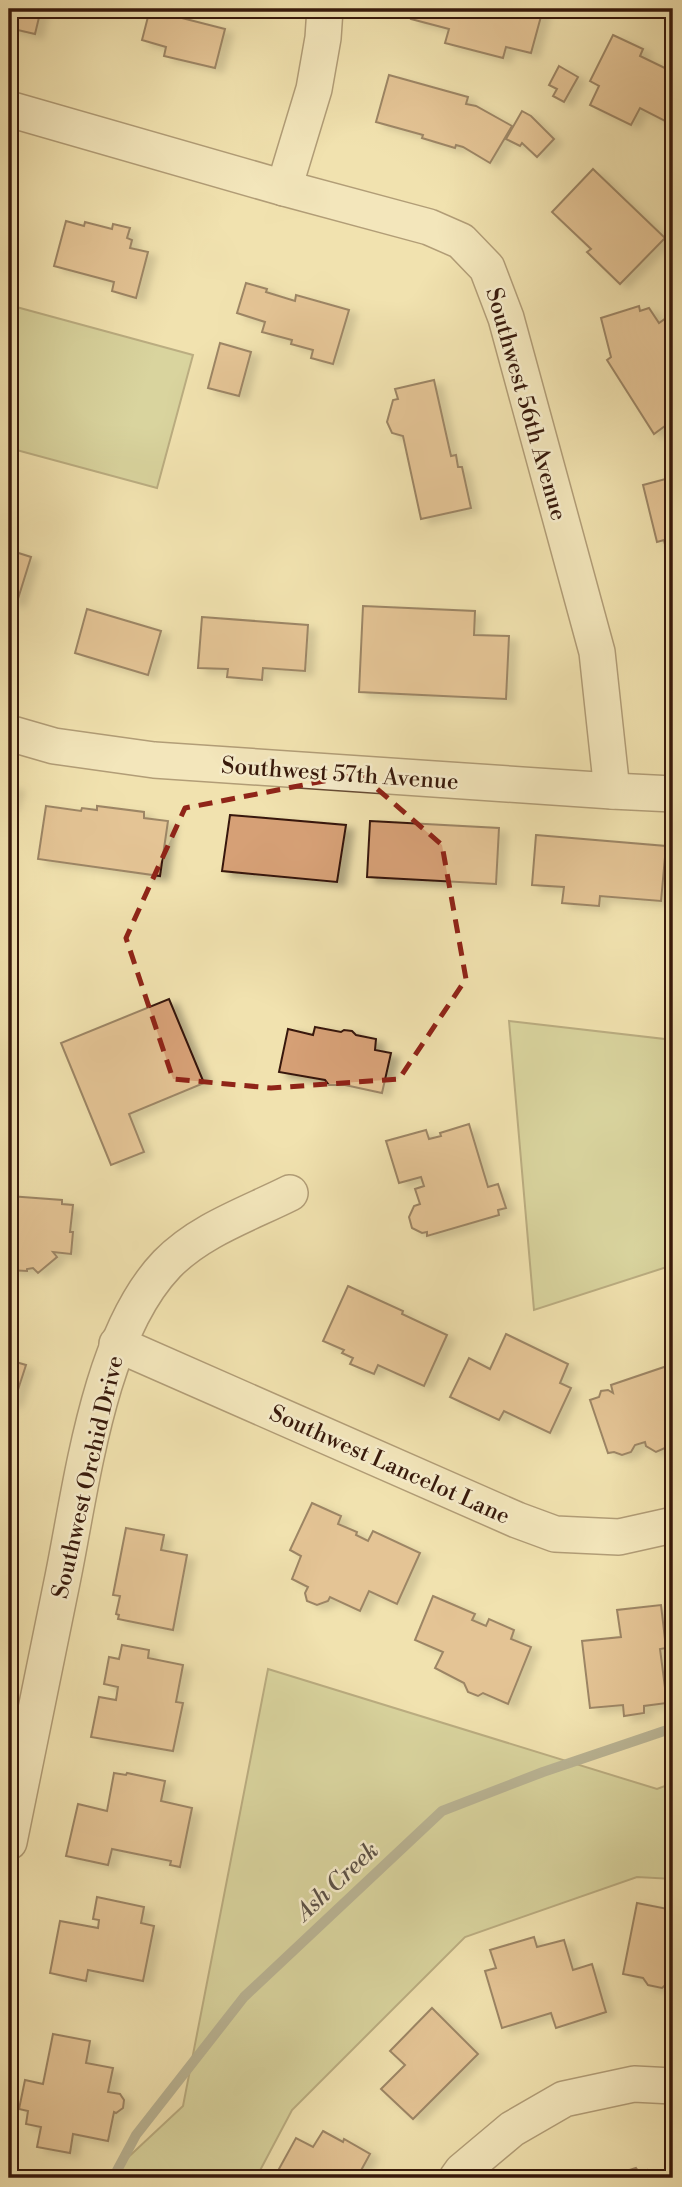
<svg xmlns="http://www.w3.org/2000/svg" width="682" height="2187" viewBox="0 0 682 2187" font-family="'Libre Bodoni',serif">
<style>
.green{fill:#bcc389;stroke:#7a6e4a;stroke-width:2}
.lines{fill:none;stroke-linecap:round;stroke-linejoin:round}
.stream{stroke:#777a72;stroke-width:10}
.building{fill:#d6a076;stroke:#37190b;stroke-width:2;filter:url(#shadow)}
.street-casing{stroke:#664b34;stroke-width:38}
.street{stroke:#f6eccb;stroke-width:35}
.marked{fill:none;stroke:#8f2418;stroke-width:5;stroke-dasharray:14 9;stroke-linejoin:round}
.labels{text-anchor:middle;stroke-width:5;stroke-linejoin:round;paint-order:stroke}
.street-label{font-size:23px;fill:#37190b;stroke:#f6eccb}
.water-label{font-size:24px;font-style:italic;fill:#5c5147;stroke:#f6eccb}
</style>
<defs>
<filter id="shadow"><feDropShadow dx="8" dy="4.5" stdDeviation="3.5" flood-color="#0004"/></filter>
</defs>
<rect width="100%" height="100%" fill="#f1e2af"/>
<filter id="stains"><feTurbulence type="fractalNoise" baseFrequency=".00286" numOctaves="4"/><feColorMatrix values="0 0 0 0 .2 0 0 0 0 .09 0 0 0 0 .02 0 0 0 .5 -.17"/></filter>
<radialGradient id="worn" r=".72"><stop offset=".6" stop-color="#630" stop-opacity="0"/><stop offset="1" stop-color="#630" stop-opacity=".3"/></radialGradient>
<!-- green -->
<g class="green">
<path d="M9,305l184,50 -36,133 -148,-40z"/>
<path d="M509,1021l164,19v225l-139,45z"/>
<path d="M268,1669l389,120 16,-6v96l-36,-2 -172,60 -173,173 -36,68h-150l77,-72z"/>
</g>
<g class="lines">
<!-- stream -->
<path class="stream" d="M113,2178l23,-43 108,-138 198,-186 101,-39 130,-44"/>
</g>
<!-- building -->
<g class="building">
<path d="M9,9h32l-6,25 -26,-6z"/>
<path d="M150,9h30l-2,8 47,12 -10,39 -51,-12 2,-9 -24,-7z"/>
<path d="M414,9h129l-12,44 -25,-6 -3,11 -58,-15 4,-14 -38,-10z"/>
<path d="M613,35l30,14 -3,7 33,16v33l-8,16 -25,-13 -9,17 -41,-20 9,-19 -9,-5z"/>
<path d="M559,66l19,11 -14,25 -11,-6 4,-7 -8,-4z"/>
<path d="M389,75l79,22 -2,7 10,2 36,20 -22,37 -27,-16 -7,-2 -1,3 -33,-10 1,-3 -47,-13z"/>
<path d="M522,111l9,5 23,23 -17,18 -15,-14 -2,3 -14,-7z"/>
<path d="M593,169l72,69 -45,46 -33,-32 4,-3 -39,-37z"/>
<path d="M66,221l18,5 1,-4 27,7 1,-5 17,4 -3,10 5,2 -2,8 18,4 -12,46 -24,-7 2,-9 -60,-16z"/>
<path d="M246,283l21,6 -1,3 29,9 1,-6 53,15 -16,54 -22,-6 2,-8 -22,-6 1,-4 -30,-8 3,-10 -28,-9z"/>
<path d="M639,306l1,5 9,-3 10,15 10,-7 4,6v98l-19,14 -47,-74 4,-3 -10,-39z"/>
<path d="M220,343l31,9 -12,44 -31,-8z"/>
<path d="M434,380l17,76 5,-1 2,12h4l9,41 -50,11 -18,-83 -11,-3 -5,-11 6,-22 5,-1 -3,-10z"/>
<path d="M673,477v98h-1l-8,-35 -7,2 -14,-57z"/>
<path d="M9,550l22,7 -14,45 -8,-2z"/>
<path d="M363,606l112,5 -1,24 35,1 -3,63 -147,-7z"/>
<path d="M87,609l74,22 -13,44 -73,-22z"/>
<path d="M202,617l106,8 -3,46 -42,-3 -1,12 -35,-3 1,-8 -30,-1z"/>
<path d="M9,785l7,2 -7,22z"/>
<path d="M46,806l35,5 1,-3 15,2v-4l47,6v6l24,3 -8,55 -122,-17z"/>
<path d="M230,815l116,10 -9,57 -115,-11z"/>
<path d="M370,821l129,7 -3,56 -129,-7z"/>
<path d="M536,835l130,11 -5,55 -61,-5 -1,10 -37,-3 2,-16 -32,-2z"/>
<path d="M169,999l35,84 -75,31 15,38 -33,13 -50,-122z"/>
<path d="M315,1027l26,5 3,-2 8,1 4,4 20,4 -1,11 16,3 -9,40 -37,-8h-16l-4,-5 -46,-8 9,-43 25,6z"/>
<path d="M469,1124l19,63 10,-3 8,24 -8,2 1,5 -72,21v-4l-5,1 -10,-5 -3,-11 5,-11 6,-2 -5,-15 9,-3 -3,-9 -22,6 -13,-42 40,-11 3,9 12,-3 -1,-3z"/>
<path d="M9,1196l53,4v4l11,1 -3,27h3l-2,22 -18,-2 4,5 -19,16 -5,-5 -6,1v2l-18,-1z"/>
<path d="M348,1286l55,25 -1,3 45,21 -23,51 -46,-21 -4,9 -24,-10 3,-6 -11,-5 2,-3 -21,-9z"/>
<path d="M506,1334l62,30 -8,19 11,5 -21,45 -46,-22 -5,9 -49,-23 19,-39 21,11z"/>
<path d="M9,1360l17,5 -12,37 -4,-1 -1,4z"/>
<path d="M673,1364v69l-4,1 1,4 -5,10 -9,4 -10,-6 -1,-4 -10,3 -4,7 -9,3 -8,-3 -6,1 -18,-53 9,-3 2,-6 7,-1 5,3 -2,-8z"/>
<path d="M312,1503l29,13 -3,8 19,8 -1,3 12,6 5,-10 47,22 -23,51 -28,-13 -9,20 -30,-14 -2,4 -11,4 -10,-4 -2,-8 3,-6 -16,-8 9,-23 -11,-6z"/>
<path d="M126,1528l38,7 -3,15 26,5 -14,75 -55,-11 1,-4 -3,-1 4,-18 -7,-1z"/>
<path d="M433,1596l42,18 -3,6 14,6 3,-7 25,11 -3,9 20,8 -23,57 -25,-11 -5,3 -10,-4 -4,-9 -29,-15 8,-16 -28,-12z"/>
<path d="M661,1605l5,43 -6,1 7,54 -23,3v7l-20,3 -1,-11 -33,3 -8,-67 39,-4 -4,-27z"/>
<path d="M122,1645l27,5 -1,8 35,7 -7,37 7,1 -10,48 -82,-14 8,-40 17,3 2,-13 -14,-3 5,-27 10,2z"/>
<path d="M114,1773l12,2 1,-2 38,8 -4,20 31,7 -12,59 -10,-2 1,-4 -59,-12 -4,16 -42,-9 12,-52 29,7z"/>
<path d="M97,1897l47,10 -3,16 13,3 -11,55 -55,-11 -2,11 -36,-8 10,-52 38,7 1,-8 -6,-1z"/>
<path d="M637,1903l36,7v70h-2l-9,8 -14,-3 -5,-7 -20,-4z"/>
<path d="M534,1937l3,10 27,-7 9,30 19,-6 14,48 -50,16 -5,-15 -49,15 -17,-57 11,-3 -6,-18z"/>
<path d="M432,2008l46,46 -65,65 -32,-30 24,-24 -15,-14z"/>
<path d="M53,2034l37,7 -4,22 27,5 -5,24 12,2 4,6 -1,8 -7,5 -2,-1 -6,29 -35,-7 -3,19 -33,-6 4,-20 -15,-3 2,-13 -9,-2 6,-29 18,4z"/>
<path d="M323,2131l20,11 1,-3 26,15 -12,22 3,2h-87l22,-40 17,9z"/>
<path d="M636,2168l3,4 8,-2 3,8h-46z"/>
</g>
<g class="lines">
<!-- street casing -->
<g class="street-casing">
<g id="street">
<path d="M9,109l275,79 145,39 32,14 26,27 19,50 91,334 15,139"/>
<path d="M284,188l30,-99 9,-51 2,-29"/>
<path d="M9,733l45,13 100,14 458,31 61,3"/>
<path d="M117,1344l400,176 38,14 64,3 54,-12"/>
<path d="M9,1842c18,-88 36,-176 54,-265 19,-94 36,-242 104,-313 33,-34 81,-50 123,-71"/>
<path d="M457,2178l5,-7 50,-42 52,-30 70,-15 39,2"/>
</g>
</g>
<!-- street -->
<use href="#street" class="street"/>
</g>
<!-- marked area -->
<path d="M0 0H682V2187H0ZM360,774l82,71 24,134 -67,100 -128,9 -98,-9 -47,-141 59,-130z" fill="#f1e2af" fill-opacity=".55" fill-rule="evenodd"/>
<path class="marked" d="M360,774l82,71 24,134 -67,100 -128,9 -98,-9 -47,-141 59,-130z"/>
<g class="labels">
<!-- street labels -->
<g class="street-label">
<text transform="translate(527 404) rotate(74)" y="8">Southwest 56th Avenue</text>
<text transform="translate(340 773) rotate(4)" y="8">Southwest 57th Avenue</text>
<text transform="translate(390 1464) rotate(24)" y="8">Southwest Lancelot Lane</text>
<text transform="translate(87 1477) rotate(-77)" y="8">Southwest Orchid Drive</text>
</g>
<!-- water labels -->
<g class="water-label">
<text transform="translate(337 1881) rotate(-43)" y="8">Ash Creek</text>
</g>
</g>
<!-- margin -->
<rect width="682" height="2187" fill="none" stroke="#f1e2af" stroke-width="35"/>
<rect x="10" y="10" width="661" height="2166" fill="none" stroke="#37190b" stroke-width="3.5"/>
<rect x="18" y="18" width="647" height="2152" fill="none" stroke="#37190b" stroke-width="2"/>
<rect width="100%" height="100%" filter="url(#stains)"/>
<rect width="100%" height="100%" fill="url(#worn)"/>
</svg>
